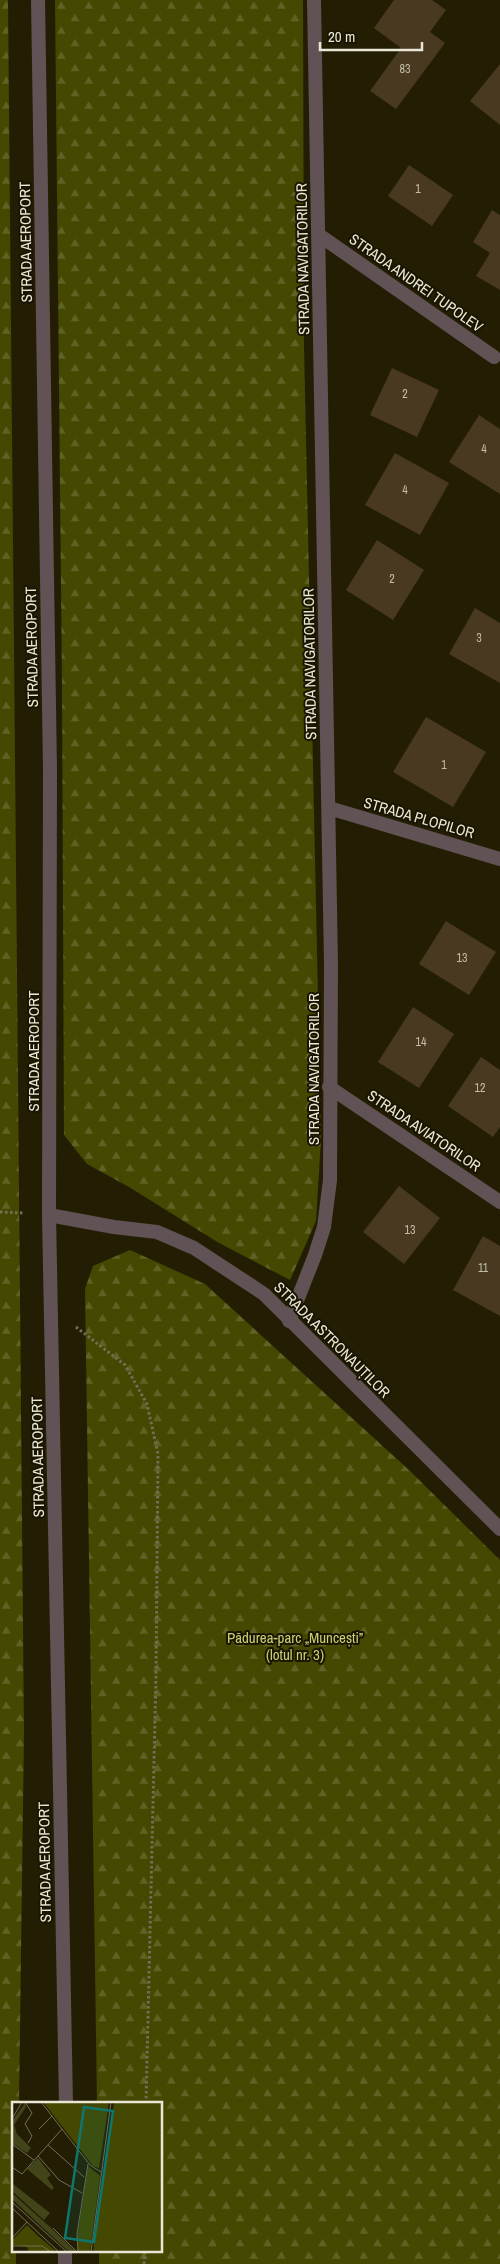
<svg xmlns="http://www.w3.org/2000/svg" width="500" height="2264" viewBox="0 0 500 2264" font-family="'Archivo Narrow',sans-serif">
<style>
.forest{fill:url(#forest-firs)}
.building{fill:#483920}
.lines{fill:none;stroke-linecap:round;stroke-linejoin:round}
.path{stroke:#736e57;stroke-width:3;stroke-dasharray:2.5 2.5;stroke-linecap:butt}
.service{stroke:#615255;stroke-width:14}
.minor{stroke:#615255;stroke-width:14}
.tertiary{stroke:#615255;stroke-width:14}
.labels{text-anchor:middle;stroke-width:4;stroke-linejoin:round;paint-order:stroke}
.number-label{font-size:12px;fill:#c2bca8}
.street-label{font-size:15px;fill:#eae7d6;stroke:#1a1500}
.park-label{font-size:15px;fill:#cad174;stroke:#1a1500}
.inset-road{fill:none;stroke:#736e57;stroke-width:1}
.view{fill:#0f766e;fill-opacity:0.15;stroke:#0f766e;stroke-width:2.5}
.inset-edge{fill:none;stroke:#eae7d6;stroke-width:2.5}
</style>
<defs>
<pattern id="forest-firs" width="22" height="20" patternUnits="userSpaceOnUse" patternTransform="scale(1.25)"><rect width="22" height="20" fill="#444800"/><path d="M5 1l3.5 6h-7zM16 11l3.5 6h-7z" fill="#5f6224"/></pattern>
</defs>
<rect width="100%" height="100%" fill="#231e03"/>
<!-- forest -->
<g class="forest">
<path d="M0,0h8l16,1733 -5,370h-5v147h2v14h-16z"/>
<path d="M55,0h248l1,346 17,793 -5,82 -26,59 -71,-37 -90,-56 -42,-23 -23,-29 -2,-453z"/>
<path d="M130,1250l75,34 204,186 91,90v704h-401v-14h62v-147h-64l-12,-814 8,-23z"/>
</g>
<!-- building -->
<g class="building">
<path d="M394,0h38l14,10 -16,22 15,11 -49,66 -26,-18 31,-43 -27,-20z"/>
<path d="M500,64v61l-30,-24z"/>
<path d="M409,165l44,30 -21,31 -44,-30z"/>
<path d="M492,210l8,5v75l-24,-14 14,-23 -17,-11z"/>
<path d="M392,368l47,22 -22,47 -47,-22z"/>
<path d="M479,415l21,14v65l-51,-32z"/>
<path d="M395,453l54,30 -29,52 -55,-30z"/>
<path d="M377,540l47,30 -31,50 -47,-30z"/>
<path d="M475,608l25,15v60l-51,-29z"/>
<path d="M426,717l60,35 -33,55 -60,-35z"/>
<path d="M446,921l50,31 -27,43 -50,-31z"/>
<path d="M413,1007l41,27 -35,54 -41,-26z"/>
<path d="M481,1057l19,13v57l-7,10 -45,-31z"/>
<path d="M399,1186l41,32 -36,46 -41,-32z"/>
<path d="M483,1236l17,10v70l-47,-26z"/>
</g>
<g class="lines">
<!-- path -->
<g class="path">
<path d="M0,1212l24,1"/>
<path d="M76,1327l49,38 22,39 11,50 -2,222 -10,427"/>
<path d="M144,2264l1,-14"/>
</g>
<!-- service -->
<path class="service" d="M319,235l175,122"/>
<!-- minor -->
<g class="minor">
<path d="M329,808l171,51"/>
<path d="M329,1087l171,115"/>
<path d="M49,1215l65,12 43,5 37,16 70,46 236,235"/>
<path d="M289,1321l26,-66 9,-28 6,-47 1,-216 -17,-964"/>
</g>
<!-- tertiary -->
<g class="tertiary">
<path d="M38,0l12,770 -1,445 17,888"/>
<path d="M65,2264v-14"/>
</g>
</g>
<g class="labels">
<!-- number labels -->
<g class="number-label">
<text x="405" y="73">83</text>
<text x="418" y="193">1</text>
<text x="405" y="398">2</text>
<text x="484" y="453">4</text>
<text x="405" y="494">4</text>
<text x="392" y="583">2</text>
<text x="479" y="642">3</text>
<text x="444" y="769">1</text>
<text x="462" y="962">13</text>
<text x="421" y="1046">14</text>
<text x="480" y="1092">12</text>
<text x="410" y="1234">13</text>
<text x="483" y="1272">11</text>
</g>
<!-- street labels -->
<g class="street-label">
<text transform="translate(26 242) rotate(-91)" y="5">STRADA AEROPORT</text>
<text transform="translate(303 259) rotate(-91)" y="5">STRADA NAVIGATORILOR</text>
<text transform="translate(416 283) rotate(35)" y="5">STRADA ANDREI TUPOLEV</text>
<text transform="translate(32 647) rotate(-91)" y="5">STRADA AEROPORT</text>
<text transform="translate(310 664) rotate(-91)" y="5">STRADA NAVIGATORILOR</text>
<text transform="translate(419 818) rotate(16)" y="5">STRADA PLOPILOR</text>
<text transform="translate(34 1051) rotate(-90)" y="5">STRADA AEROPORT</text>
<text transform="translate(314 1069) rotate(-90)" y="5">STRADA NAVIGATORILOR</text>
<text transform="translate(424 1131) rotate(34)" y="5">STRADA AVIATORILOR</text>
<text transform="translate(332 1340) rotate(45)" y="5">STRADA ASTRONAUȚILOR</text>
<text transform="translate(38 1457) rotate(-91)" y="5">STRADA AEROPORT</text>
<text transform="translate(45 1862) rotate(-91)" y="5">STRADA AEROPORT</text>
</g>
<!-- park labels -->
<g class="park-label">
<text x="295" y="1643">Pădurea-parc „Muncești”<tspan x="295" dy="17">(lotul nr. 3)</tspan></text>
</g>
</g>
<!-- overview -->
<g transform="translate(12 2102)">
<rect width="150" height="150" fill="#231e03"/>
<path d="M0,91l38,34 26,25h-7l-57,-53z" fill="#424519"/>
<path d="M31,0h66l-10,66 -6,-2zM102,0h48v150h-69zM76,64l12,10 -10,76h-12l-1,-12zM15,123l11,11 19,16h-28l-2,-5 -15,-2v-5z" fill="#444800"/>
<path d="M26,56l13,17 -4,3 7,10 -2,2 -25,-21z" fill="#424519"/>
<path d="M13,1l1,4 -12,18 3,9 14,14 -4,5 -15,-10v-22zM1,82l37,29 -6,7 -32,-29z" fill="#424519"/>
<path class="inset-road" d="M13,0l7,11 -7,11 7,12 -4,7M29,0l49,63 11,7M0,17l10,-17M27,27l13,-13M0,42l22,16M36,43l36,32M26,54l21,24 23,13M0,65l10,7 40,-45M0,100l55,50M0,106l47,44M41,126l24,24M0,136l15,-16M0,144h30l9,6M66,150l-1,-18 11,-70M79,150l20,-150"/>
<path class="view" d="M72,5l29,4 -19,131 -29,-4z"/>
<rect width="150" height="150" class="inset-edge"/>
</g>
<!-- scale -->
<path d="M320 42v8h102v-8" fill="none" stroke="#eae7d6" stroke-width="2.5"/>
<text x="328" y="42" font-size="15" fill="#eae7d6" stroke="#1a1500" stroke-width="4" paint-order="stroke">20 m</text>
</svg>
